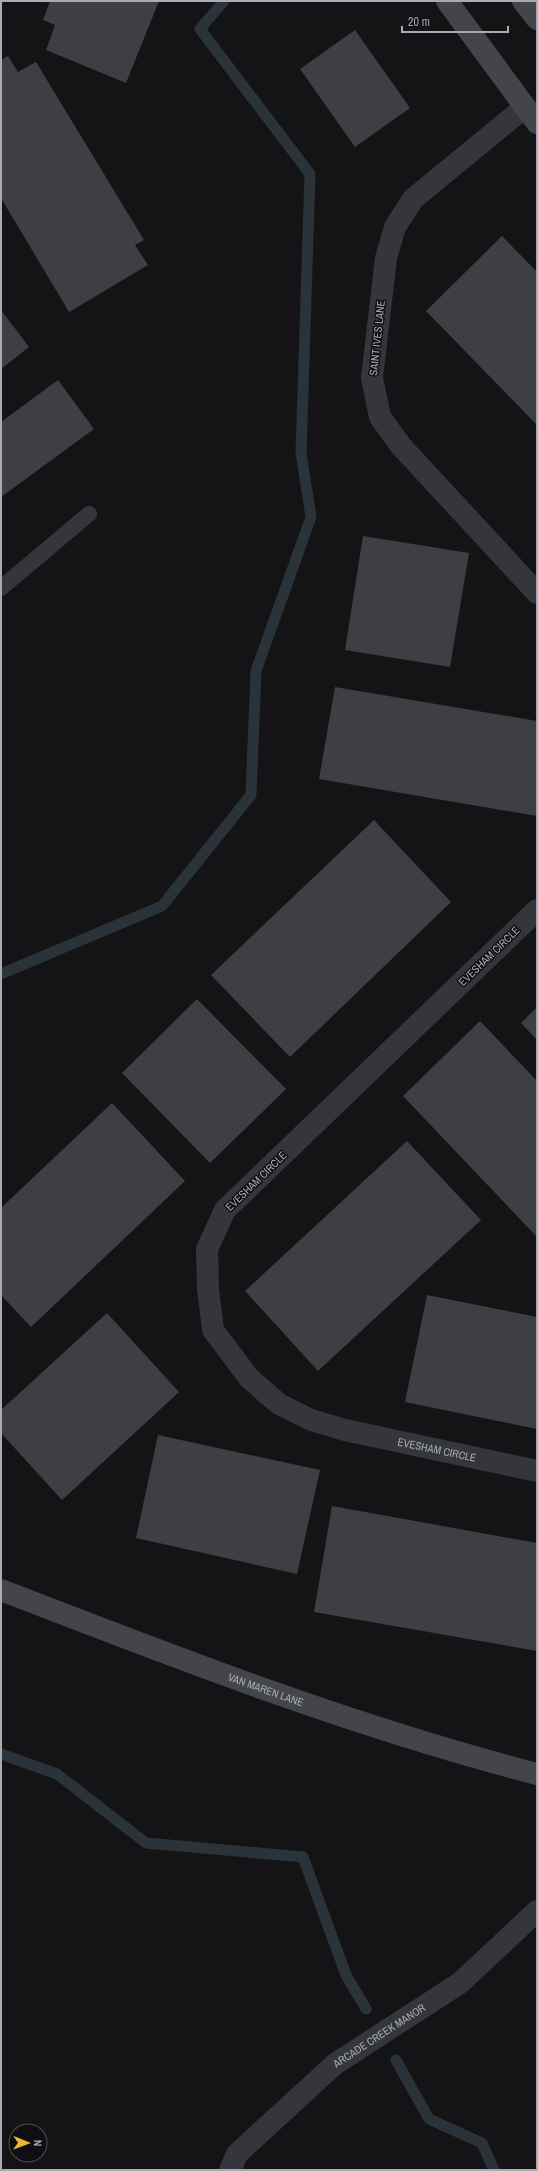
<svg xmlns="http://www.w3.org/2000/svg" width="538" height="2171" viewBox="0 0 538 2171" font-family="'Archivo Narrow',sans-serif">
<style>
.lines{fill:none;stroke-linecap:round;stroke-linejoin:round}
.stream{stroke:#2a333a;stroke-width:11}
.building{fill:#3e3f43}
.service{stroke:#35363b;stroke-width:16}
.minor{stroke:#35363b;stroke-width:22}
.secondary{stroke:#43454b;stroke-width:22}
.labels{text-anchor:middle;stroke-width:3;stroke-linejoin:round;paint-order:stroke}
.street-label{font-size:11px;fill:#a6abb6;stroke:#0f0f11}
</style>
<rect width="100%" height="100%" fill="#141416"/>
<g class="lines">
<!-- stream -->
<g class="stream">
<path d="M1,974l161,-68 89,-111 5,-124 55,-154 -10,-64 9,-279 -110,-145 24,-28"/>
<path d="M1,1754l56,20 89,69 157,14 43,118 20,34"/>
<path d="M396,2060l33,59 53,24 12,27"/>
</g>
</g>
<!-- building -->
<g class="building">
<path d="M50,1h109l-33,82 -80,-33 9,-25 -12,-5z"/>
<path d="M355,30l55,78 -55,39 -55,-78z"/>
<path d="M8,56l10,16 18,-10 108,178 -9,5 13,20 -79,47 -68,-114v-138z"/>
<path d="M502,236l35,36v153l-111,-114z"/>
<path d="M1,310l28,37 -28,22z"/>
<path d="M58,380l36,49 -93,68v-75z"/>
<path d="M363,536l106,17 -19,114 -105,-17z"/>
<path d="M335,687l202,34v95l-218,-37z"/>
<path d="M374,820l77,82 -161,155 -79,-82z"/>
<path d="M197,999l89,90 -76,74 -88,-90z"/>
<path d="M537,1007v33l-16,-17z"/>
<path d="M480,1021l57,60v156l-134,-141z"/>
<path d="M112,1103l73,78 -154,146 -30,-32v-87z"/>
<path d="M407,1141l74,79 -163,151 -73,-80z"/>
<path d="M427,1295l110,22v112l-132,-27z"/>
<path d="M107,1313l72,79 -117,108 -61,-67v-23z"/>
<path d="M158,1435l162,35 -23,104 -161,-36z"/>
<path d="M332,1506l205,37v108l-223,-39z"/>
</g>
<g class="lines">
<!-- service -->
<path class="service" d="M1,588l88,-74"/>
<!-- minor -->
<g class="minor">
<path d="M525,107l-112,92 -18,28 -9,31 -14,120 8,39 21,29 136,147"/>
<path id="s1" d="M537,910l-312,300 -18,39 1,40 5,41 36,48 30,26 32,16 34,10 192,41"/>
<path id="s2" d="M230,2170l7,-16 98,-90 125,-81 77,-72"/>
</g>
<!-- secondary -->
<g class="secondary">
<path d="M447,1l90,122"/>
<path d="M523,1l14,18"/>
<path id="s3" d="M1,1590c176,68 353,137 536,184"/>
</g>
</g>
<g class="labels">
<!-- street labels -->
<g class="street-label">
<text transform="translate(377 338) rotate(-84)" y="4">SAINT IVES LANE</text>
<text transform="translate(489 956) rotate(-44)" y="4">EVESHAM CIRCLE</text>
<text transform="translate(256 1181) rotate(-44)" y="4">EVESHAM CIRCLE</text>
<text dy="4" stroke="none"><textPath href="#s1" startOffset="822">EVESHAM CIRCLE</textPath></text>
<text dy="4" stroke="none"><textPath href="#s3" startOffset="283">VAN MAREN LANE</textPath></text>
<text dy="4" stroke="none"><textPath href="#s2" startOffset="203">ARCADE CREEK MANOR</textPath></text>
</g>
</g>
<!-- border -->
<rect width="538" height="2171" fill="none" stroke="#a6abb6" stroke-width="4"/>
<!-- north arrow -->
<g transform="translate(28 2143) rotate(91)"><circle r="19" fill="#0f0f11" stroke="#4b4d53"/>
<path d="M0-3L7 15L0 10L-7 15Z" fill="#f2b430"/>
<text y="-6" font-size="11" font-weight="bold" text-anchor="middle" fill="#a6abb6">N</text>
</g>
<!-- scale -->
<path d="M402 26v6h106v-6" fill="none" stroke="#a6abb6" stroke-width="2"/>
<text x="408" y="26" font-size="12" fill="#a6abb6" stroke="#0f0f11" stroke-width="3" paint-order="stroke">20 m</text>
</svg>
